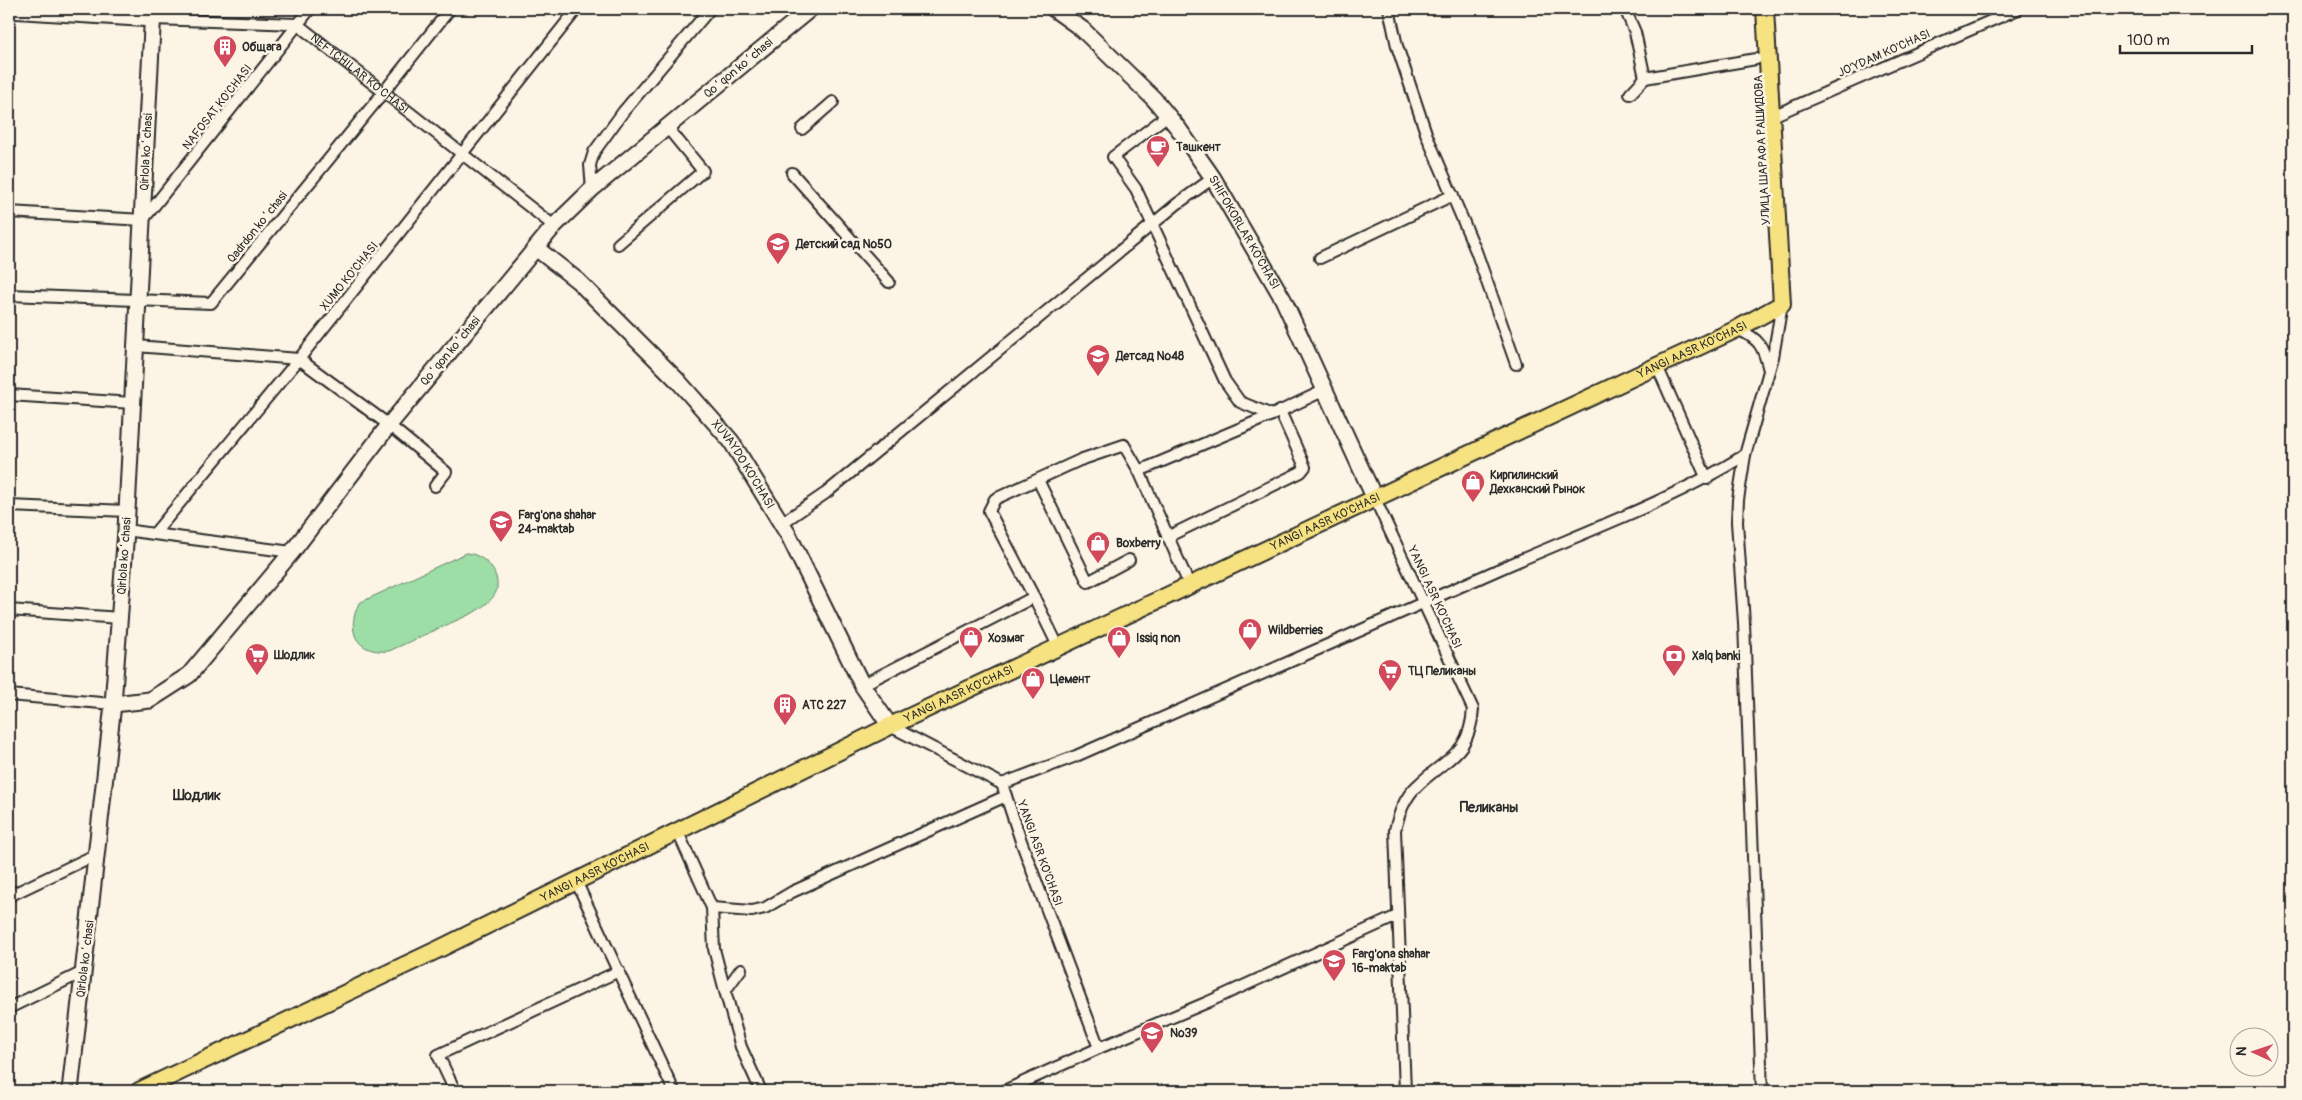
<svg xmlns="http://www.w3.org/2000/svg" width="2302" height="1100" viewBox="0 0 2302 1100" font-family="Pangolin,sans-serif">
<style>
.green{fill:#9ddda6;stroke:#648468}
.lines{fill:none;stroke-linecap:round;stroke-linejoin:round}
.street-casing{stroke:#2b2b2b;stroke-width:14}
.secondary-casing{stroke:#2b2b2b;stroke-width:19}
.primary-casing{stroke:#2b2b2b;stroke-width:20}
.street{stroke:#fcf5e5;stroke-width:10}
.secondary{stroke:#fcf5e5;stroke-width:15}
.primary{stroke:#f7e281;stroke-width:16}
.labels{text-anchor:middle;stroke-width:5;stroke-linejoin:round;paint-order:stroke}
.poi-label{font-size:12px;font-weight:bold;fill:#2b2b2b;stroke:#fcf5e5;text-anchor:start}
.street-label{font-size:12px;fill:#2b2b2b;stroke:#fcf5e5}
.neighbourhood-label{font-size:14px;font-weight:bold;fill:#2b2b2b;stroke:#fcf5e5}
</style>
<rect width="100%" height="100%" fill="#fcf5e5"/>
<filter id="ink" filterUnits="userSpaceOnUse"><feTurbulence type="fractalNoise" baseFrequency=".02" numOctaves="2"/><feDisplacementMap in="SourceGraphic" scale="10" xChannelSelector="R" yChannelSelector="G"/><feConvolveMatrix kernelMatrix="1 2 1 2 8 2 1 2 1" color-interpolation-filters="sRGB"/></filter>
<g filter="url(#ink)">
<!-- green -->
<path class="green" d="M466,553c18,1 36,20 30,39 -4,9 -15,16 -23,21l-84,38c-34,3 -43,-21 -30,-48z"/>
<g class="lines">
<!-- street casing -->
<g class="street-casing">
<g id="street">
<path d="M1389,9l8,37 30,90 49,115 40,113"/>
<path d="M1625,9l10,23 10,46 -15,16"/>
<path id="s1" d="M153,19l144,5 257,202"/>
<path d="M1645,78l111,-19"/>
<path d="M1168,115l-55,42 23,32 89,192 15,21 32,13"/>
<path d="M1761,121l257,-112"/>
<path d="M802,129l31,-27"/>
<path d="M792,173l97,109"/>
<path d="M592,189l-2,-24 4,-13 29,-40 87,-103"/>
<path d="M9,212l134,8 167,-211"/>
<path d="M618,244l85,-73 -36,-44"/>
<path d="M1320,258l133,-63"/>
<path d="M9,295l202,8 172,-210 67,-84"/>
<path d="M1737,329c23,10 26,17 32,41"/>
<path d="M136,346l163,13 90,66 57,47 -11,14"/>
<path d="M1657,366l50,113"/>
<path d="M9,395l124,8"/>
<path d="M1139,471l50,113"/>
<path d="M1038,480l50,102 41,-22"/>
<path d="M1375,499l98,210c-3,47 -28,49 -56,77 -13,12 -18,28 -22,44l10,261"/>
<path d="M9,506l118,5"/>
<path d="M782,523l44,-30 351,-289 36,-26"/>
<path d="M126,530l28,4 145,-175 278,-350"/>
<path d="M154,534l138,18"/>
<path d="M1167,537l134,-65 4,-5 -25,-56"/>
<path d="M1034,597l25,51"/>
<path d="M9,610l111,8"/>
<path d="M862,685l172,-88 -45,-86 6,-12 85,-39 44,-15 15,26 133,-56 53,-25"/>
<path d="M9,695l104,9"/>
<path d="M890,726l112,58 19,57 78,207"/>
<path d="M1002,784l74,-28c142,-62 284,-126 426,-188 82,-36 167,-66 243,-113"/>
<path d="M677,830l35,78 2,41 11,42 16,56 20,44"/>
<path d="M576,881l98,210"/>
<path d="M9,896l88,-42"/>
<path d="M712,908l40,3 13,-3 27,-16 214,-96"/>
<path d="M725,991l16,-22"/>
<path d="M9,1008l74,-36"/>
<path d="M455,1091l-17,-36 181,-84"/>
<path d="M1004,1091l95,-43 109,-46 189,-86"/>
<path d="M1762,1091l-18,-468 -7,-101 1,-22 7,-45 28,-98 9,-53"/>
</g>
</g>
<!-- secondary casing -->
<g class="secondary-casing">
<g id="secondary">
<path id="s2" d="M1054,9l28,20 72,70 24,29 35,50 70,121 92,200"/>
<path d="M9,10l144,9"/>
<path id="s3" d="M536,248l42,33 101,101 52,59 58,95 73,149 28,41"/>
<path d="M113,704l37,-4 39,-25 103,-123 97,-127 165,-199 38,-37 218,-180"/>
<path d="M70,1091l43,-387 13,-174 27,-521"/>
</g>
</g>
<!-- primary casing -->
<g class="primary-casing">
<g id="primary">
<path id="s4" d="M139,1091l302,-143 449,-222 767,-360 80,-37 45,-25 -17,-295"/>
</g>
</g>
<!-- street -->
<use href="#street" class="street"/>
<!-- secondary -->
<use href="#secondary" class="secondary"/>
<!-- primary -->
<use href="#primary" class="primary"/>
</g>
</g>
<!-- icons -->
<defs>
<g id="building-pin" transform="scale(1.25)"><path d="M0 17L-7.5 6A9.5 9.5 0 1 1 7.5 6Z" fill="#d1495b" stroke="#fcf5e5"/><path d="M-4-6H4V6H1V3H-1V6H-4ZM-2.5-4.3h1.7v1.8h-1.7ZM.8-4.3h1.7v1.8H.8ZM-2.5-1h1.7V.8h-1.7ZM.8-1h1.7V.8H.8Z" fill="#fff"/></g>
<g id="cafe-pin" transform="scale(1.25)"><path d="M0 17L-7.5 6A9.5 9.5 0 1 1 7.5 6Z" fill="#d1495b" stroke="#fcf5e5"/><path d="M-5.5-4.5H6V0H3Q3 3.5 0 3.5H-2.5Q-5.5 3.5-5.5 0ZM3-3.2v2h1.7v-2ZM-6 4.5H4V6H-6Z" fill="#fff"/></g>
<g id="school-pin" transform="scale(1.25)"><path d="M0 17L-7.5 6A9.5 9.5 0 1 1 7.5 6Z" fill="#d1495b" stroke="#fcf5e5"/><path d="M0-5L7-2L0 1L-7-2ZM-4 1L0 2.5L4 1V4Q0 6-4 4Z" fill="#fff"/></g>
<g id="shop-pin" transform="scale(1.25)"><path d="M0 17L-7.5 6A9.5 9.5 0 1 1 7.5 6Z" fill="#d1495b" stroke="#fcf5e5"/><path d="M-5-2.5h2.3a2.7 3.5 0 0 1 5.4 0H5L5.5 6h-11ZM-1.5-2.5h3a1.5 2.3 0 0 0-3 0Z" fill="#fff"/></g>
<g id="supermarket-pin" transform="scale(1.25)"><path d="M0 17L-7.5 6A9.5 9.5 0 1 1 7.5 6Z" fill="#d1495b" stroke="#fcf5e5"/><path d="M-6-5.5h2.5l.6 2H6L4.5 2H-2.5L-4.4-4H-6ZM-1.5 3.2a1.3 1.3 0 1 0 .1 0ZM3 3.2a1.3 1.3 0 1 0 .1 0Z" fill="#fff"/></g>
<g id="bank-pin" transform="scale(1.25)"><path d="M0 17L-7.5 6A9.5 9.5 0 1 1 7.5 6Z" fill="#d1495b" stroke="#fcf5e5"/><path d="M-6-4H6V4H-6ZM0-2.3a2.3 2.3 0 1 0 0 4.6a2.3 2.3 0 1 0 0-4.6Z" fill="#fff"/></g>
</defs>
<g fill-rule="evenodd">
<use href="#building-pin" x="225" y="47"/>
<use href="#cafe-pin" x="1158" y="147"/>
<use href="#school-pin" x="778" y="244"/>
<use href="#school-pin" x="1098" y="356"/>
<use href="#shop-pin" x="1473" y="482"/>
<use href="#school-pin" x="501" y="522"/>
<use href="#shop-pin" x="1098" y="543"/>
<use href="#shop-pin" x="1250" y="630"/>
<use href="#shop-pin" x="971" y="638"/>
<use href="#shop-pin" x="1119" y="638"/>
<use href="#supermarket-pin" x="257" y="655"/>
<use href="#bank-pin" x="1674" y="656"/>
<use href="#supermarket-pin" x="1390" y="671"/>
<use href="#shop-pin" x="1033" y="679"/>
<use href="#building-pin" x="785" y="705"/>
<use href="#school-pin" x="1334" y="961"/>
<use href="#school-pin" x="1152" y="1033"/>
</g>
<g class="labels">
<!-- poi labels -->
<g class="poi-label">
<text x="242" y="51">Общага</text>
<text x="1176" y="151">Ташкент</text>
<text x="796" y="248">Детский сад №50</text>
<text x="1116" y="360">Детсад №48</text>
<text x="1490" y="479">Киргилинский<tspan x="1490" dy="14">Дехканский Рынок</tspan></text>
<text x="518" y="519">Farg'ona shahar<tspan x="518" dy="14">24-maktab</tspan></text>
<text x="1116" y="547">Boxberry</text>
<text x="1268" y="634">Wildberries</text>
<text x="988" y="642">Хозмаг</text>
<text x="1136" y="642">Issiq non</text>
<text x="274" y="659">Шодлик</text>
<text x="1692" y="660">Xalq banki</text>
<text x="1408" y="675">ТЦ Пеликаны</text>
<text x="1050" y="683">Цемент</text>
<text x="802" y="709">АТС 227</text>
<text x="1352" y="958">Farg'ona shahar<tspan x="1352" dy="14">16-maktab</tspan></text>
<text x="1170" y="1037">№39</text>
</g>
<!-- street labels -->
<g class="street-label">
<text transform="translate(1884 53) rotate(-24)" y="4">JO'YDAM KO'CHASI</text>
<text transform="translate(738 68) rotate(-40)" y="4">Qoʻqon koʻchasi</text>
<text dy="4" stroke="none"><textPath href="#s1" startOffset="224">NEFTCHILAR KO'CHASI</textPath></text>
<text transform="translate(217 107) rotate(-52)" y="4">NAFOSAT KO'CHASI</text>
<text transform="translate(1762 150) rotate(-93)" y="4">УЛИЦА ШАРАФА РАШИДОВА</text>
<text transform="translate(146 152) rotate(-87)" y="4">Qirlola koʻchasi</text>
<text transform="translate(257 227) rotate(-51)" y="4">Qadrdon koʻchasi</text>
<text dy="4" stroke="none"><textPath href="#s2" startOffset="296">SHIFOKORLAR KO'CHASI</textPath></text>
<text transform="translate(349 276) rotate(-51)" y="4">XUMO KO'CHASI</text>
<text dy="4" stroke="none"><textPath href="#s4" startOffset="1721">YANGI AASR KO'CHASI</textPath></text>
<text transform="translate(450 351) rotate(-50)" y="4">Qoʻqon koʻchasi</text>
<text dy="4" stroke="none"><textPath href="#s3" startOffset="301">XUVAYDO KO'CHASI</textPath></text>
<text dy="4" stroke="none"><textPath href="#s4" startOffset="1316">YANGI AASR KO'CHASI</textPath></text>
<text transform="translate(124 556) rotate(-86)" y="4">Qirlola koʻchasi</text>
<text transform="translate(1435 597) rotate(65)" y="4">YANGI ASR KO'CHASI</text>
<text dy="4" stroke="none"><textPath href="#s4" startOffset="911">YANGI AASR KO'CHASI</textPath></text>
<text transform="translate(1040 853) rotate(70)" y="4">YANGI ASR KO'CHASI</text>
<text dy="4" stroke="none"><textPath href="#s4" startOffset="506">YANGI AASR KO'CHASI</textPath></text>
<text transform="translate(85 959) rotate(-83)" y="4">Qirlola koʻchasi</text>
</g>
<!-- neighbourhood labels -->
<g class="neighbourhood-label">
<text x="197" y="800">Шодлик</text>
<text x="1489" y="812">Пеликаны</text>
</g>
</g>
<!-- margin -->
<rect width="2302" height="1100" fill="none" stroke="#fcf5e5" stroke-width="30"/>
<rect x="15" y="15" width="2272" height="1070" fill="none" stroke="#2b2b2b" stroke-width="2" filter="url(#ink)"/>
<!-- north arrow -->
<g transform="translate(2254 1052) rotate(273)"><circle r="24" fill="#fcf5e5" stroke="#a8a49b"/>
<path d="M0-4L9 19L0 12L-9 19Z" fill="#d1495b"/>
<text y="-8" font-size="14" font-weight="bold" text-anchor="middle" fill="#2b2b2b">N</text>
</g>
<!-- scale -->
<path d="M2120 45v8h132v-8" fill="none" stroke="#2b2b2b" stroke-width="2.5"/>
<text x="2127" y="45" font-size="15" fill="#2b2b2b" stroke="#fcf5e5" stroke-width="4" paint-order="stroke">100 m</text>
</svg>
